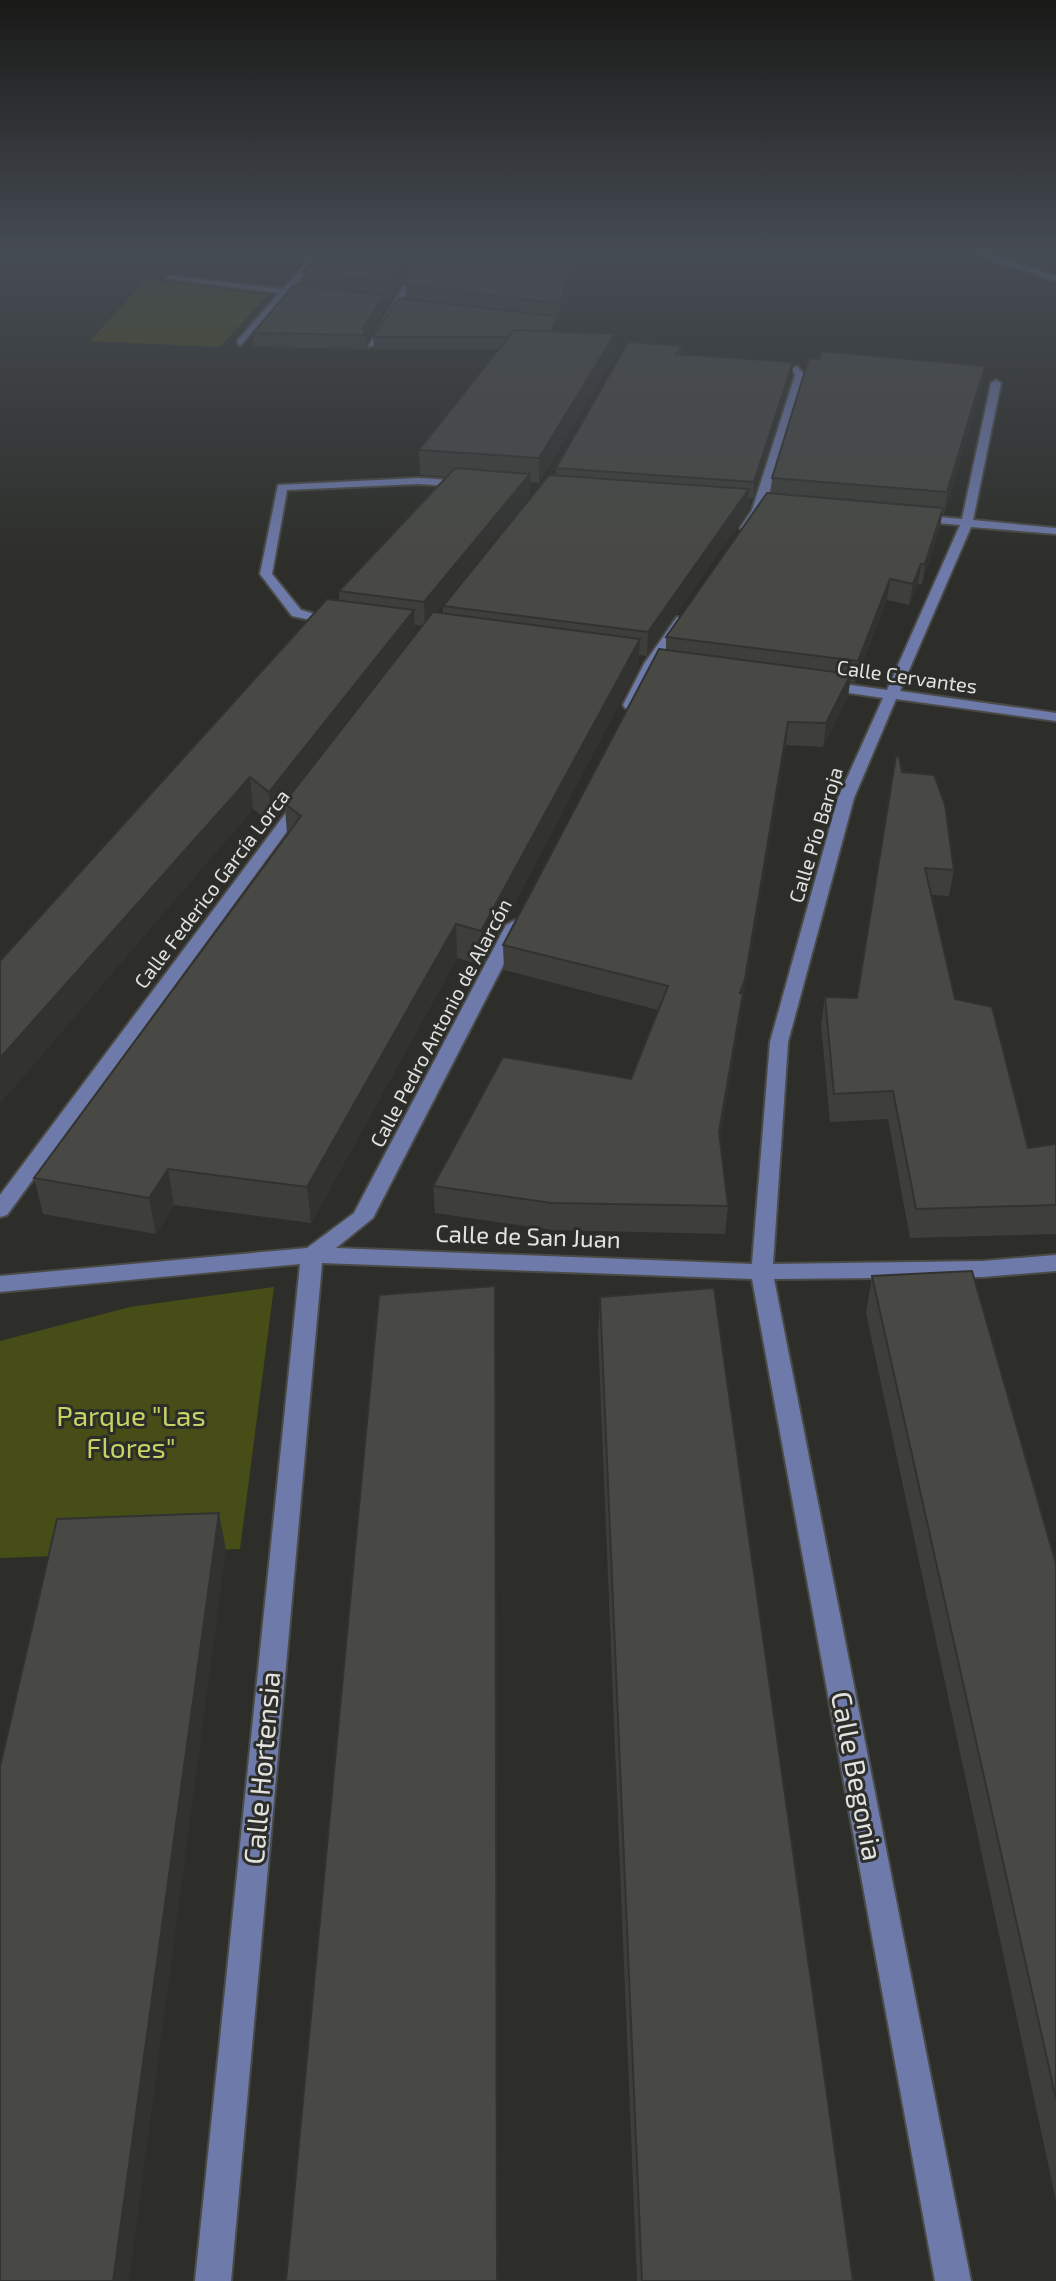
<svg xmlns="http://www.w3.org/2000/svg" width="1056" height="2281" viewBox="0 0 1056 2281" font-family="'Exo 2',sans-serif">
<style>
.green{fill:#474d17}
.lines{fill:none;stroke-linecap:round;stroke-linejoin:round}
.minor-casing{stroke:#4a4b46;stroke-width:4}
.minor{fill:#6e7aaa;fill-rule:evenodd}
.wall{fill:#3e3f3a;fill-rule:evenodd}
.shaded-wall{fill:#323330}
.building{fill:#484944;stroke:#323330;stroke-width:2}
.labels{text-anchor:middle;stroke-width:6;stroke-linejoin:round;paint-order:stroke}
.far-street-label{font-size:20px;fill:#e2e3e0;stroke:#2d2e29}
.street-label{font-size:24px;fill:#e2e3e0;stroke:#2d2e29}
.near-park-label{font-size:28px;fill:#c6d464;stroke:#2d2e29}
.near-street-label{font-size:28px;fill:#e2e3e0;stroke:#2d2e29}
</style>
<rect width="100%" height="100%" fill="#2d2e29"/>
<!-- green -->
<g class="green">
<path d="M146,280l122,15 -48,52 -130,-6z"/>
<path d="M274,1287l-34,262 -240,9v-217l130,-34z"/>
</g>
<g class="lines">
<!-- minor casing -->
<g class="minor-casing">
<g id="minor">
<path d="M317,251h8l-34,39 25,3v4l-29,-3 -47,52 -3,-5 42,-48 -113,-15 4,-2 113,13z"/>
<path d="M424,251h8l-56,94 -8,2z"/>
<path d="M965,251h12l79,25v5z"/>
<path d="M797,366l8,9 -41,135 -14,20h-8l-2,-2 12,-18 43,-135 -3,-6z"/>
<path d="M996,380l5,3 -28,137 83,8v6l-85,-7 -71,164 156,22v8l-160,-22 -42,99 -66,244 -15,222 210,-3 73,-6v16l-73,6 -209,2 197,1002h-36l-183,-1002 -430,-16 -91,1018h-36l105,-1017 -300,28v-16l307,-28 47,-35 152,-288 9,-5 9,5 -151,293 -37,30 416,16 18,-222 68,-244 45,-100 -61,-9 -7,-4 7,-4 65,9 73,-165 -43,-4 -6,-3 6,-3 45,4 29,-136z"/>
<path d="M418,478l48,3 5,3 -5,3 -48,-3 -131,6 -15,84 29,36 43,12 -6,4 -46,-10 -32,-42 18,-89z"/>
<path d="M677,617l11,3 -30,44 -23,44h-10l-2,-3 21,-41z"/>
<path d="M302,796l5,2v6l-300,411 -7,2v-22l297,-397z"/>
</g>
</g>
<!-- minor -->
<use href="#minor" class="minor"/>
</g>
<!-- wall -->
<g class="wall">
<path d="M246,251h67l-5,5 -62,-2z"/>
<path d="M321,251h100l-30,47 -7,-1 1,11 -19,31 1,10 -113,-2 -1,-14 51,-47 -1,-14z"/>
<path d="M426,251h155l-22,69h-2l-2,11 60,25 -76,127 -9,-1v14l-94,117h7v-7l113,-130v-8l127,-122 -1,8 110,22 -39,122h-4l-1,13 -101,145 -8,-1 -1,13 -156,297 -25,-7 -146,265 -137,-18 -18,29 -113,-20 -9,-36 253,-344 -2,-26 -13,16 -19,-15 -253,294v-142l339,-360v-10l108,-114 -27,-2 -1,-25 80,-101h-125l-1,-12 33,-38 -1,-15zM415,625l7,1 -7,9z"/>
<path d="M982,385l-38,129h-2l-2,13 -18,57h-4l-9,21 -22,-5 -32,83 -5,-1 -2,14 -25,51 -37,-2 -66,394 8,67 -3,28 -173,-4 -117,-17 -2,-27 198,-107 27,-69 -154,-40 -1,-25 163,-295v-13l105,-144 1,-15z"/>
<path d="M902,772l52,98 -5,26 -18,-1 24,104 73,149 28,-4v90l-146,4 -22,-119 -58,3 -9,-98 4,-27 32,1z"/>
<path d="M872,1276l184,288v637l-190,-888z"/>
<path d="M600,1297l253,984h-216l-39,-947z"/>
</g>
<!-- shaded-wall -->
<g class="shaded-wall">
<path d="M411,251h10l-30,47v-16z"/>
<path d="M576,251h5l-22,69v-16z"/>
<path d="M384,295l1,13 -19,31v-4l-3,-6z"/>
<path d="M557,314v12l-7,23v-12z"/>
<path d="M615,334v22l-76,127v-25z"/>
<path d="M793,362l-1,14 -39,122 1,-16z"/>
<path d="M985,366l-3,19 -38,129 3,-22z"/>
<path d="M530,474v22l-105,131 -1,-25z"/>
<path d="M749,489l-1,22 -101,145 1,-24z"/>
<path d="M943,508l-3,19 -18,57 3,-20z"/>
<path d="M921,564l-3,20 -9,21 4,-21z"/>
<path d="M890,579l-3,21 -32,83 3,-22z"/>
<path d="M414,610l1,29 -131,164 1,5 -13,16 -3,-32z"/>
<path d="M640,639l-2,29 -156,297 -1,-34z"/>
<path d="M851,674l-3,22 -25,51 3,-24z"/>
<path d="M788,722l-2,23 -69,414 2,-27 21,-139z"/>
<path d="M250,777l3,32 -253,294v-45z"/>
<path d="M456,924l1,34 -146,265 -4,-36z"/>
<path d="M168,1169l6,36 -18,29 -7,-36z"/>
<path d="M495,1323l3,958h-1z"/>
<path d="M219,1513l7,37 -97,731h-16z"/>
</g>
<!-- building -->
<g class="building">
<path d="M321,251h90l-20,31 -88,-10z"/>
<path d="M426,251h150l-17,53 -154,-20z"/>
<path d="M294,285l90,10 -21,34 3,6 -113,-2z"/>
<path d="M399,298l154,18 4,-2 -5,17 -38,-1 -5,7h-136z"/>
<path d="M514,330l101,4 -76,124 -120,-8z"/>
<path d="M628,342l55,4 -7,8 117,8 -39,120 -198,-14z"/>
<path d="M821,351l164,15 -38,126 -175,-14 37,-120 11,1z"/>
<path d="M455,468l75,6 -106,128 -85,-11z"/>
<path d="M549,475l200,14 -101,143 -205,-26z"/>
<path d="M767,493l176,15 -18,56h-4l-8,20 -23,-5 -32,82 -192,-24z"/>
<path d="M327,599l87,11 -145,182 -19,-15 -250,281v-97z"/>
<path d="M433,612l207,27 -159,292 -25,-7 -149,263 -139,-18 -19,29 -115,-20 267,-362 -17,-13z"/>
<path d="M659,649l192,25 -25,49 -38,-1 -43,257 -5,14h3l-24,139 9,74 -176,-3 -119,-17 70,-129 128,22 37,-93 -165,-41z"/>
<path d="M896,756h3l3,16 32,3 11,30 9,65 -29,-2 30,131 37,8 36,141 28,-4v61l-140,4 -23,-118 -59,3 -9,-97 32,1z"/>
<path d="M972,1271l84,293v535l-184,-823z"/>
<path d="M495,1286l2,995h-211l93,-986z"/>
<path d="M714,1288l139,993h-211l-42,-984z"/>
<path d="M219,1513l-106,768h-113v-514l57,-248z"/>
</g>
<!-- sky -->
<linearGradient id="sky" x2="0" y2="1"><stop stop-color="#191917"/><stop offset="0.44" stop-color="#464c54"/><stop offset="1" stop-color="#464c54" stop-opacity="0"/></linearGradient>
<rect width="1056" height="570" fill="url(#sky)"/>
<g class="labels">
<!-- far-street labels -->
<g class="far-street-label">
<text transform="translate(907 677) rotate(8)" y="7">Calle Cervantes</text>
<text transform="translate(816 835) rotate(-73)" y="7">Calle Pío Baroja</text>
<text transform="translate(212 889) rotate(-53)" y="7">Calle Federico García Lorca</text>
<text transform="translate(441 1023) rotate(-62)" y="7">Calle Pedro Antonio de Alarcón</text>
</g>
<!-- street labels -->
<g class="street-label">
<text transform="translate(528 1237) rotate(2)" y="8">Calle de San Juan</text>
</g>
<!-- near-park labels -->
<g class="near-park-label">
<text x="131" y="1426">Parque "Las<tspan x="131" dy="32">Flores"</tspan></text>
</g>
<!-- near-street labels -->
<g class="near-street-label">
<text transform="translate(262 1768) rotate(-85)" y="10">Calle Hortensia</text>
<text transform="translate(857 1776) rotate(79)" y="10">Calle Begonia</text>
</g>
</g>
</svg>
